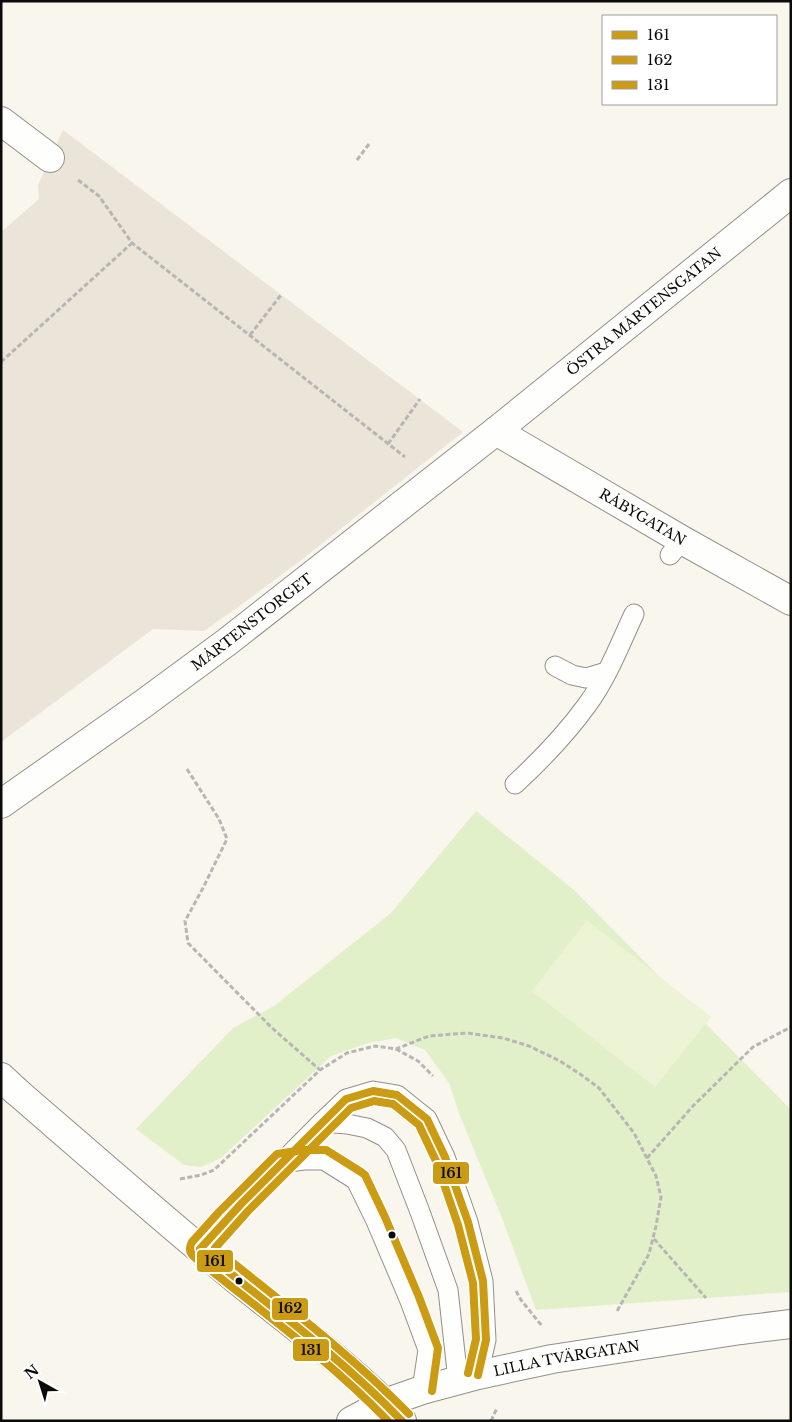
<svg xmlns="http://www.w3.org/2000/svg" width="792" height="1422" viewBox="0 0 792 1422" font-family="'Libre Baskerville',serif">
<style>
.green{fill:#e2f0ca}
.pitch{fill:#ecf4d5}
.plaza{fill:#eae5d8}
.lines{fill:none;stroke-linecap:round;stroke-linejoin:round}
.service-casing{stroke:#92908c;stroke-width:21}
.minor-casing{stroke:#92908c;stroke-width:30}
.tertiary-casing{stroke:#92908c;stroke-width:30}
.path{stroke:#b7b6b5;stroke-width:3;stroke-dasharray:5 2.5;stroke-linecap:butt}
.service{stroke:#fefefc;stroke-width:19}
.minor{stroke:#fefefc;stroke-width:28}
.tertiary{stroke:#fefefc;stroke-width:28}
.bus-1-casing{stroke:#fff;stroke-width:11}
.bus-2-casing{stroke:#fff;stroke-width:11}
.bus-3-casing{stroke:#fff;stroke-width:11}
.bus-1{stroke:#cb9b13;stroke-width:8}
.bus-2{stroke:#cb9b13;stroke-width:8}
.bus-3{stroke:#cb9b13;stroke-width:8}
.bus-dot{fill:#0a0a0a;stroke:#fff;stroke-width:2}
.labels{text-anchor:middle;stroke-width:5;stroke-linejoin:round;paint-order:stroke}
.street-label{font-size:14px;fill:#0a0a0a;stroke:#fff}
.line-badge{stroke:#fff;stroke-width:2}
.pale-badge-label{font-size:14px;text-anchor:middle;font-weight:bold;fill:#111}
</style>
<rect width="100%" height="100%" fill="#f9f6ed"/>
<!-- green -->
<path class="green" d="M476,811l98,79 217,220v182l-255,18 -34,-92 -42,-102 -11,-33 -24,-33 -29,-12 -28,5 -37,13 -110,102 -20,9 -17,-2 -48,-36 97,-101 41,-22 117,-93z"/>
<!-- pitch -->
<path class="pitch" d="M587,920l124,97 -56,70 -123,-96z"/>
<!-- plaza -->
<path class="plaza" d="M63,130l400,302 -163,129 -59,44 -37,26 -51,-2 -152,113v-510l38,-33 -1,-14z"/>
<g class="lines">
<!-- service casing -->
<g class="service-casing">
<g id="service">
<path d="M670,555l12,-15"/>
<path d="M555,666l17,9 14,3 20,-6"/>
<path d="M515,784c26,-24 51,-50 72,-79 20,-27 33,-61 47,-91"/>
<path d="M322,1122l25,2 20,4 18,9 11,13 24,62 28,78 10,90"/>
<path d="M281,1163l23,-3h20l32,20 20,41 34,80 18,49 -6,40"/>
<path d="M200,1249l42,-46 80,-81 24,-23 27,-8 24,4 30,24 18,38 23,65 15,59 3,59 -8,35"/>
</g>
</g>
<!-- minor casing -->
<g class="minor-casing">
<g id="minor">
<path d="M1,121l49,37"/>
<path id="s1" d="M496,431l186,109 109,61"/>
<path id="s2" d="M1,804l142,-100 84,-62 269,-211 295,-238"/>
<path d="M1,1077l15,14"/>
<path id="s3" d="M351,1421l34,-18 37,-13 56,-15 74,-16 189,-29 50,-6"/>
</g>
</g>
<!-- tertiary casing -->
<g class="tertiary-casing">
<path id="tertiary" d="M16,1091c74,64 147,128 222,190 56,45 115,87 164,140"/>
</g>
<!-- path -->
<g class="path">
<path d="M357,160l12,-16"/>
<path d="M78,180l21,16 33,47 273,214"/>
<path d="M250,335l31,-40"/>
<path d="M1,362l131,-119"/>
<path d="M388,444l32,-45"/>
<path d="M187,769l32,50 8,20 -24,49 -18,33 3,22 84,85 48,42"/>
<path d="M396,1049l22,12 15,15"/>
<path d="M647,1158l46,-52 60,-59 38,-20"/>
<path d="M180,1179l21,-4 13,-5 106,-100 27,-17 28,-7 21,3 33,-13 38,-3 36,5 26,8 31,15 20,13 19,14 35,45 22,43 5,21 -5,29 -7,28 -33,59"/>
<path d="M654,1239l52,59"/>
<path d="M516,1291l5,9 21,26"/>
<path d="M491,1421l6,-13"/>
</g>
<!-- service -->
<use href="#service" class="service"/>
<!-- minor -->
<use href="#minor" class="minor"/>
<!-- tertiary -->
<use href="#tertiary" class="tertiary"/>
<!-- bus-1 casing -->
<g class="bus-1-casing">
<path id="bus-1" d="M402,1421c-62,-64 -133,-116 -202,-172l42,-46 104,-104 27,-8 24,4 30,24 18,38 23,65 15,59 3,59 -8,35"/>
</g>
<!-- bus-2 casing -->
<g class="bus-2-casing">
<path id="bus-2" d="M409,1414c-60,-61 -128,-112 -194,-166l34,-38 102,-102 23,-7 19,3 26,21 17,36 22,64 15,58 3,56 -8,34"/>
</g>
<!-- bus-3 casing -->
<g class="bus-3-casing">
<path id="bus-3" d="M388,1421c-59,-61 -128,-111 -194,-164 -5,-5 -5,-10 -2,-15l27,-30 58,-58 26,-4h23l35,22 4,3 20,42 34,80 19,51 -6,43"/>
</g>
<!-- bus-1 -->
<use href="#bus-1" class="bus-1"/>
<!-- bus-2 -->
<use href="#bus-2" class="bus-2"/>
<!-- bus-3 -->
<use href="#bus-3" class="bus-3"/>
</g>
<!-- markers -->
<g class="bus-dot">
<circle cx="392" cy="1235" r="4.5"/>
<circle cx="239" cy="1281" r="4.5"/>
</g>
<g class="labels">
<!-- street labels -->
<g class="street-label">
<text dy="5" stroke="none"><textPath href="#s2" startOffset="810">ÖSTRA MÅRTENSGATAN</textPath></text>
<text dy="5" stroke="none"><textPath href="#s1" startOffset="170">RÅBYGATAN</textPath></text>
<text dy="5" stroke="none"><textPath href="#s2" startOffset="310">MÅRTENSTORGET</textPath></text>
<text dy="5" stroke="none"><textPath href="#s3" startOffset="226">LILLA TVÄRGATAN</textPath></text>
</g>
</g>
<g class="line-badge">
<rect x="432" y="1161" width="38" height="24" rx="5" fill="#cb9b13"/>
<rect x="196" y="1249" width="38" height="24" rx="5" fill="#cb9b13"/>
<rect x="271" y="1297" width="38" height="24" rx="5" fill="#cb9b13"/>
<rect x="292" y="1338" width="38" height="24" rx="5" fill="#cb9b13"/>
</g>
<g class="pale-badge-label">
<text x="451" y="1178">161</text>
<text x="215" y="1266">161</text>
<text x="290" y="1313">162</text>
<text x="311" y="1355">131</text>
</g>
<!-- border -->
<rect width="792" height="1422" fill="none" stroke="#0a0a0a" stroke-width="5"/>
<!-- legend -->
<rect x="602" y="15" width="175" height="90" fill="#ffffff" stroke="#9d9d9d"/>
<rect x="612" y="31" width="25" height="8" fill="#cb9b13" stroke="#9d9d9d"/>
<text x="647" y="40" font-size="15" fill="#0a0a0a">161</text>
<rect x="612" y="56" width="25" height="8" fill="#cb9b13" stroke="#9d9d9d"/>
<text x="647" y="65" font-size="15" fill="#0a0a0a">162</text>
<rect x="612" y="81" width="25" height="8" fill="#cb9b13" stroke="#9d9d9d"/>
<text x="647" y="90" font-size="15" fill="#0a0a0a">131</text>
<!-- north arrow -->
<g transform="translate(40 1382) rotate(321)" stroke="#ffffff" stroke-width="4" paint-order="stroke">
<path d="M0-4L9 19L0 12L-9 19Z" fill="#0a0a0a"/>
<text y="-8" font-size="14" font-weight="bold" text-anchor="middle" fill="#0a0a0a">N</text>
</g>
</svg>
